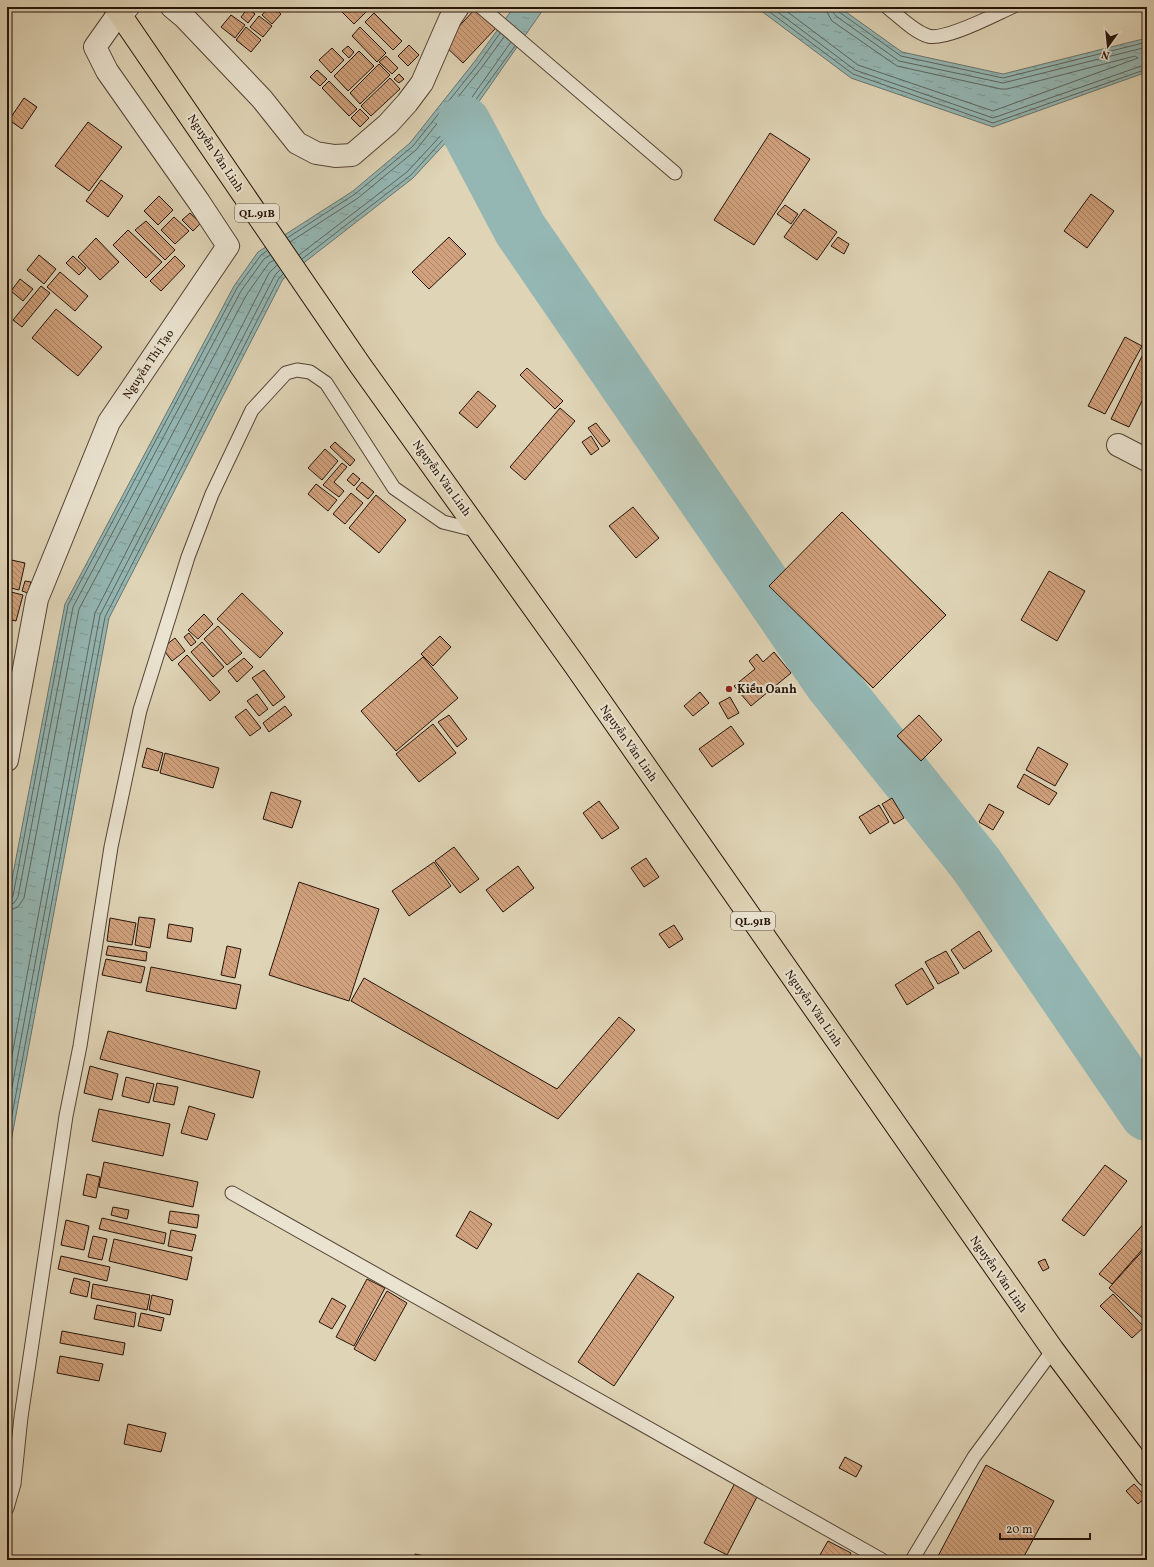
<svg xmlns="http://www.w3.org/2000/svg" width="1154" height="1567" viewBox="0 0 1154 1567" font-family="Vollkorn,serif">
<style>
.water{fill:url(#water-ripples);stroke:#68756f}
.lines{fill:none;stroke-linecap:round;stroke-linejoin:round}
.shore{stroke:#5d655e;stroke-width:1}
.river{stroke:#94b7b4;stroke-width:54}
.building{fill:url(#building-back-hatch);stroke:#261308}
.service-casing{stroke:#544334;stroke-width:15}
.minor-casing{stroke:#544334;stroke-width:24}
.trunk-casing{stroke:#261308;stroke-width:24}
.service{stroke:#eae3d0;stroke-width:13}
.minor{stroke:#eae3d0;stroke-width:22}
.trunk{stroke:#dfd4b6;stroke-width:22}
.poi-dot{fill:#8f2418;stroke:#eae3d0;stroke-width:1.5}
.labels{text-anchor:middle;stroke-width:4;stroke-linejoin:round;paint-order:stroke}
.shield{fill:#eae3d0;stroke:#615144;stroke-width:1}
.shield-label{font-size:11px;font-weight:bold;fill:#261308}
.street-label{font-size:12px;fill:#261308;stroke:#eae3d0}
.poi-label{font-size:12px;font-weight:bold;fill:#261308;stroke:#eae3d0;text-anchor:start}
</style>
<defs>
<pattern id="water-ripples" width="26" height="14" patternUnits="userSpaceOnUse"><rect width="26" height="14" fill="#94b7b4"/><path d="M2 4q2-2 4 0t4 0M15 11q2-2 4 0t4 0" fill="none" stroke="#7f9c99"/></pattern>
<pattern id="building-back-hatch" width="6" height="6" patternUnits="userSpaceOnUse"><rect width="6" height="6" fill="#d1a27d"/><path d="M-1 5l2 2M0 0l6 6M5-1l2 2" fill="none" stroke="#a98364"/></pattern>
</defs>
<rect width="100%" height="100%" fill="#dfd4b6"/>
<filter id="stains"><feTurbulence type="fractalNoise" baseFrequency=".005" numOctaves="4"/><feColorMatrix values="0 0 0 0 .2 0 0 0 0 .09 0 0 0 0 .02 0 0 0 .5 -.17"/></filter>
<radialGradient id="worn" r=".72"><stop offset=".6" stop-color="#630" stop-opacity="0"/><stop offset="1" stop-color="#630" stop-opacity=".3"/></radialGradient>
<!-- water -->
<g class="water">
<path d="M514,7h31l-81,116 -51,55 -130,101 -174,339 -102,545v-258l58,-301 169,-318 24,-34 95,-61 57,-48 65,-82z"/>
<path d="M756,7h83l63,45 101,22 144,-36v34l-154,55 -142,-49z"/>
</g>
<g class="lines">
<!-- shore -->
<g class="shore">
<path d="M763,7l90,67 140,49 154,-54"/>
<path d="M771,7l84,63 138,48 154,-54"/>
<path d="M781,7l77,58 135,46 145,-53 -3,-2 -128,33h-6l-104,-23 -65,-45 -4,-7 -2,-7"/>
<path d="M832,7l1,5 3,4 63,45 104,22 144,-36"/>
<path d="M837,7l2,5 62,44 102,22 144,-36"/>
<path d="M287,238l68,-44 58,-48 66,-83 21,-30"/>
<path d="M290,242l68,-44 58,-48 66,-83 22,-30"/>
<path d="M299,255l108,-83 51,-55 53,-75"/>
<path d="M302,259l109,-84 50,-55 54,-74"/>
<path d="M7,900l4,-1 2,-3 55,-291 169,-317 24,-33 6,-4"/>
<path d="M7,905l7,-2 4,-6 55,-290 168,-316 23,-32 6,-4"/>
<path d="M7,911l11,-4 6,-9 55,-289 168,-315 22,-31 5,-3"/>
<path d="M7,1082l88,-469 174,-340 8,-8"/>
<path d="M7,1114l93,-499 175,-340 5,-5"/>
<path d="M7,1142l98,-525 174,-339 4,-4"/>
</g>
<!-- river -->
<path class="river" d="M464,123l56,106 312,455 144,180 171,250"/>
</g>
<!-- building -->
<g class="building">
<path d="M269,7h4l8,7 -9,10 -10,-9z"/>
<path d="M276,7h11l-5,5z"/>
<path d="M346,7h25l-17,17 -12,-12z"/>
<path d="M248,8l7,6 -7,9 -7,-6z"/>
<path d="M475,9l21,19 -33,35 -20,-19z"/>
<path d="M374,13l28,28 -9,9 -28,-28z"/>
<path d="M231,15l14,10 -10,13 -14,-11z"/>
<path d="M259,16l13,10 -9,11 -13,-10z"/>
<path d="M246,27l15,13 -10,12 -15,-12z"/>
<path d="M360,27l26,26 -9,9 -25,-26z"/>
<path d="M409,45l10,10 -11,11 -10,-10z"/>
<path d="M348,46l6,6 -5,6 -7,-7z"/>
<path d="M332,48l12,12 -13,13 -12,-13z"/>
<path d="M359,51l15,15 -26,25 -14,-15z"/>
<path d="M386,56l12,12 -6,6 -13,-12z"/>
<path d="M379,64l11,11 -30,29 -10,-11z"/>
<path d="M317,70l10,9 -7,7 -10,-9z"/>
<path d="M399,74l5,5 -5,4 -5,-4z"/>
<path d="M390,78l10,11 -29,27 -10,-10z"/>
<path d="M329,81l28,28 -8,7 -27,-28z"/>
<path d="M24,98l13,9 -15,22 -13,-9z"/>
<path d="M360,109l9,9 -9,9 -9,-9z"/>
<path d="M88,122l34,25 -33,44 -34,-25z"/>
<path d="M770,133l40,26 -56,86 -40,-25z"/>
<path d="M101,180l22,16 -15,21 -22,-16z"/>
<path d="M1091,194l23,17 -27,37 -23,-17z"/>
<path d="M159,196l14,14 -15,15 -14,-14z"/>
<path d="M785,205l13,9 -7,10 -14,-10z"/>
<path d="M804,209l33,23 -20,28 -33,-23z"/>
<path d="M190,213l11,10 -8,8 -11,-11z"/>
<path d="M174,217l15,14 -14,13 -14,-14z"/>
<path d="M146,221l29,29 -10,10 -30,-30z"/>
<path d="M128,230l34,32 -16,16 -33,-33z"/>
<path d="M449,237l17,17 -37,35 -17,-17z"/>
<path d="M838,237l11,7 -5,10 -13,-8z"/>
<path d="M96,238l23,24 -19,18 -22,-23z"/>
<path d="M39,255l17,14 -12,15 -17,-14z"/>
<path d="M73,256l13,12 -7,7 -13,-12z"/>
<path d="M175,256l10,10 -24,25 -11,-10z"/>
<path d="M60,272l28,24 -13,15 -28,-24z"/>
<path d="M20,279l13,10 -10,12 -12,-10z"/>
<path d="M41,286l9,7 -28,34 -9,-7z"/>
<path d="M56,309l46,38 -24,29 -46,-38z"/>
<path d="M1125,337l17,9 -37,68 -17,-8z"/>
<path d="M1147,346v45l-18,36 -18,-8z"/>
<path d="M527,368l36,33 -8,8 -35,-34z"/>
<path d="M478,391l18,15 -19,22 -18,-15z"/>
<path d="M560,408l15,13 -50,59 -15,-13z"/>
<path d="M596,423l14,18 -8,6 -14,-19z"/>
<path d="M591,436l8,13 -8,6 -9,-13z"/>
<path d="M335,442l20,18 -5,6 -20,-19z"/>
<path d="M325,449l13,12 -16,19 -14,-12z"/>
<path d="M342,463l5,4 -13,15 10,9 -5,6 -16,-12z"/>
<path d="M353,473l7,6 -6,7 -7,-6z"/>
<path d="M362,482l12,10 -6,7 -12,-10z"/>
<path d="M316,484l21,16 -9,11 -20,-17z"/>
<path d="M351,493l12,10 -18,21 -12,-10z"/>
<path d="M376,495l30,25 -27,33 -30,-25z"/>
<path d="M633,507l26,31 -23,20 -27,-32z"/>
<path d="M842,512l104,103 -73,73 -104,-102z"/>
<path d="M7,559l18,4 -6,27 -12,-3z"/>
<path d="M1049,571l36,20 -28,50 -36,-21z"/>
<path d="M25,581l6,1 -3,11 -6,-2z"/>
<path d="M7,591l16,4 -7,26 -9,-2z"/>
<path d="M242,593l41,40 -23,25 -43,-39z"/>
<path d="M204,614l9,10 -15,15 -10,-9z"/>
<path d="M218,626l24,27 -15,12 -23,-26z"/>
<path d="M189,633l7,9 -5,4 -7,-9z"/>
<path d="M440,636l11,11 -18,19 -12,-12z"/>
<path d="M175,638l10,13 -13,10 -10,-13z"/>
<path d="M202,642l22,25 -11,10 -22,-25z"/>
<path d="M774,652l17,21 -40,33 -17,-20 21,-17 -6,-8 8,-7 6,8z"/>
<path d="M187,655l33,37 -10,9 -32,-37z"/>
<path d="M423,657l35,41 -62,53 -35,-40z"/>
<path d="M244,658l9,9 -16,15 -9,-11z"/>
<path d="M264,670l21,27 -12,9 -21,-28z"/>
<path d="M700,692l9,11 -16,13 -9,-10z"/>
<path d="M257,694l11,15 -9,7 -12,-15z"/>
<path d="M730,697l9,16 -11,6 -9,-16z"/>
<path d="M285,706l7,9 -23,17 -6,-9z"/>
<path d="M246,709l15,19 -11,8 -15,-19z"/>
<path d="M449,715l18,24 -10,8 -19,-25z"/>
<path d="M919,715l23,25 -21,21 -24,-25z"/>
<path d="M433,724l23,29 -37,29 -23,-28z"/>
<path d="M731,726l13,18 -32,23 -13,-18z"/>
<path d="M1038,747l30,17 -13,22 -29,-16z"/>
<path d="M147,748l16,5 -5,18 -16,-4z"/>
<path d="M165,753l54,15 -6,20 -53,-15z"/>
<path d="M1024,774l33,19 -8,12 -32,-18z"/>
<path d="M271,792l30,9 -9,27 -29,-9z"/>
<path d="M892,798l12,20 -10,6 -12,-20z"/>
<path d="M599,801l20,27 -17,11 -19,-26z"/>
<path d="M989,804l15,8 -11,18 -14,-8z"/>
<path d="M879,805l10,17 -19,12 -11,-17z"/>
<path d="M454,847l25,32 -19,14 -25,-32z"/>
<path d="M646,858l13,19 -15,10 -13,-19z"/>
<path d="M434,862l17,24 -42,30 -17,-25z"/>
<path d="M518,866l16,22 -31,24 -17,-22z"/>
<path d="M299,882l80,27 -30,92 -80,-26z"/>
<path d="M139,917l16,2 -5,29 -15,-3z"/>
<path d="M110,918l26,5 -4,22 -25,-4z"/>
<path d="M169,924l24,4 -2,14 -24,-4z"/>
<path d="M674,925l9,14 -14,9 -10,-14z"/>
<path d="M979,931l13,20 -28,18 -13,-19z"/>
<path d="M108,946l39,6 -1,9 -40,-6z"/>
<path d="M227,946l14,3 -6,29 -14,-3z"/>
<path d="M946,951l13,22 -21,11 -13,-22z"/>
<path d="M106,959l39,8 -4,16 -39,-8z"/>
<path d="M151,967l90,18 -5,24 -90,-18z"/>
<path d="M922,968l12,20 -27,17 -12,-20z"/>
<path d="M364,978l193,111 62,-72 16,13 -77,89 -207,-118z"/>
<path d="M108,1031l152,40 -7,27 -153,-39z"/>
<path d="M90,1066l28,8 -6,26 -28,-7z"/>
<path d="M126,1077l28,7 -5,19 -27,-7z"/>
<path d="M157,1083l21,4 -4,18 -21,-4z"/>
<path d="M189,1106l26,8 -8,26 -26,-7z"/>
<path d="M99,1109l71,15 -7,32 -71,-15z"/>
<path d="M104,1162l94,20 -5,25 -94,-20z"/>
<path d="M1105,1165l22,16 -43,55 -22,-16z"/>
<path d="M87,1174l13,3 -4,21 -13,-3z"/>
<path d="M113,1207l16,3 -2,9 -16,-4z"/>
<path d="M170,1211l29,4 -2,13 -29,-5z"/>
<path d="M470,1211l22,13 -15,25 -21,-13z"/>
<path d="M102,1218l64,15 -2,11 -65,-15z"/>
<path d="M66,1220l23,6 -5,24 -23,-5z"/>
<path d="M1147,1220v24l-35,40 -13,-10z"/>
<path d="M171,1230l25,5 -4,16 -24,-5z"/>
<path d="M93,1236l14,3 -5,21 -14,-3z"/>
<path d="M114,1239l78,18 -5,23 -78,-19z"/>
<path d="M1147,1246v76l-38,-34z"/>
<path d="M61,1256l49,11 -3,14 -49,-12z"/>
<path d="M1045,1259l4,9 -6,3 -5,-9z"/>
<path d="M638,1273l36,24 -60,89 -36,-24z"/>
<path d="M74,1278l16,4 -3,15 -17,-4z"/>
<path d="M367,1279l18,9 -31,58 -18,-9z"/>
<path d="M93,1284l57,11 -3,15 -56,-12z"/>
<path d="M387,1291l20,12 -32,58 -21,-12z"/>
<path d="M1113,1294l31,33 -12,11 -32,-32z"/>
<path d="M152,1295l21,5 -3,15 -21,-5z"/>
<path d="M332,1298l14,8 -14,23 -13,-7z"/>
<path d="M97,1305l39,8 -2,14 -40,-8z"/>
<path d="M141,1313l23,5 -3,13 -23,-5z"/>
<path d="M62,1331l63,12 -2,12 -63,-12z"/>
<path d="M60,1356l43,8 -4,17 -42,-8z"/>
<path d="M128,1424l38,9 -5,19 -37,-8z"/>
<path d="M845,1457l17,9 -6,11 -17,-9z"/>
<path d="M986,1465l68,36 -32,59h-86z"/>
<path d="M736,1481l23,12 -32,62 -23,-12z"/>
<path d="M1134,1484l12,13 -8,7 -12,-13z"/>
<path d="M828,1541l23,12 -4,7h-30z"/>
<path d="M415,1554l29,6h-30z"/>
</g>
<g class="lines">
<!-- service casing -->
<g class="service-casing">
<g id="service">
<path d="M481,7l194,166"/>
<path d="M887,7c13,10 26,24 41,29 17,5 66,-21 84,-29"/>
<path d="M232,1193l650,367"/>
<path d="M7,1508l7,-24 7,-67 45,-301 14,-70 31,-199 29,-137 48,-153 24,-63 40,-84 34,-37 11,-3 13,2 16,11 68,105 49,34 36,9"/>
<path d="M912,1560l62,-103 79,-107"/>
</g>
</g>
<!-- minor casing -->
<g class="minor-casing">
<g id="minor">
<path d="M172,7l12,10 78,82 35,44 19,10 19,3 17,-1 36,-31 19,-21 15,-20 28,-64 8,-12"/>
<path d="M1118,445l29,15"/>
<path d="M7,760l30,-161 72,-177 119,-176 -29,-44 -92,-131 -12,-24 24,-34 9,-6"/>
</g>
</g>
<!-- trunk casing -->
<g class="trunk-casing">
<path id="trunk" d="M115,7l245,358 214,299 479,686 94,125"/>
</g>
<!-- service -->
<use href="#service" class="service"/>
<!-- minor -->
<use href="#minor" class="minor"/>
<!-- trunk -->
<use href="#trunk" class="trunk"/>
</g>
<!-- markers -->
<circle class="poi-dot" cx="729" cy="689" r="4"/>
<g class="labels">
<!-- shield labels -->
<g class="shield">
<rect x="235" y="204" width="44" height="18" rx="3"/>
<rect x="731" y="912" width="44" height="18" rx="3"/>
</g>
<g class="shield-label">
<text x="257" y="217">QL.91B</text>
<text x="753" y="925">QL.91B</text>
</g>
<!-- street labels -->
<g class="street-label">
<text transform="translate(216 153) rotate(56)" y="4">Nguyễn Văn Linh</text>
<text transform="translate(148 364) rotate(-56)" y="4">Nguyễn Thị Tạo</text>
<text transform="translate(442 478) rotate(54)" y="4">Nguyễn Văn Linh</text>
<text transform="translate(629 743) rotate(55)" y="4">Nguyễn Văn Linh</text>
<text transform="translate(814 1008) rotate(55)" y="4">Nguyễn Văn Linh</text>
<text transform="translate(999 1274) rotate(55)" y="4">Nguyễn Văn Linh</text>
</g>
<!-- poi labels -->
<g class="poi-label">
<text x="737" y="693">Kiều Oanh</text>
</g>
</g>
<!-- margin -->
<rect width="1154" height="1567" fill="none" stroke="#dfd4b6" stroke-width="24"/>
<rect x="8" y="8" width="1138" height="1551" fill="none" stroke="#261308" stroke-width="2"/>
<rect x="12" y="12" width="1130" height="1543" fill="none" stroke="#261308"/>
<!-- north arrow -->
<g transform="translate(1108 46) rotate(195)" stroke="#eae3d0" stroke-width="3" paint-order="stroke">
<path d="M0-3L7 15L0 10L-7 15Z" fill="#261308"/>
<text y="-6" font-size="11" font-weight="bold" text-anchor="middle" fill="#261308">N</text>
</g>
<!-- scale -->
<path d="M1000 1533v6h90v-6" fill="none" stroke="#261308" stroke-width="2"/>
<text x="1006" y="1533" font-size="12" fill="#261308" stroke="#eae3d0" stroke-width="3" paint-order="stroke">20 m</text>
<rect width="100%" height="100%" filter="url(#stains)"/>
<rect width="100%" height="100%" fill="url(#worn)"/>
</svg>
